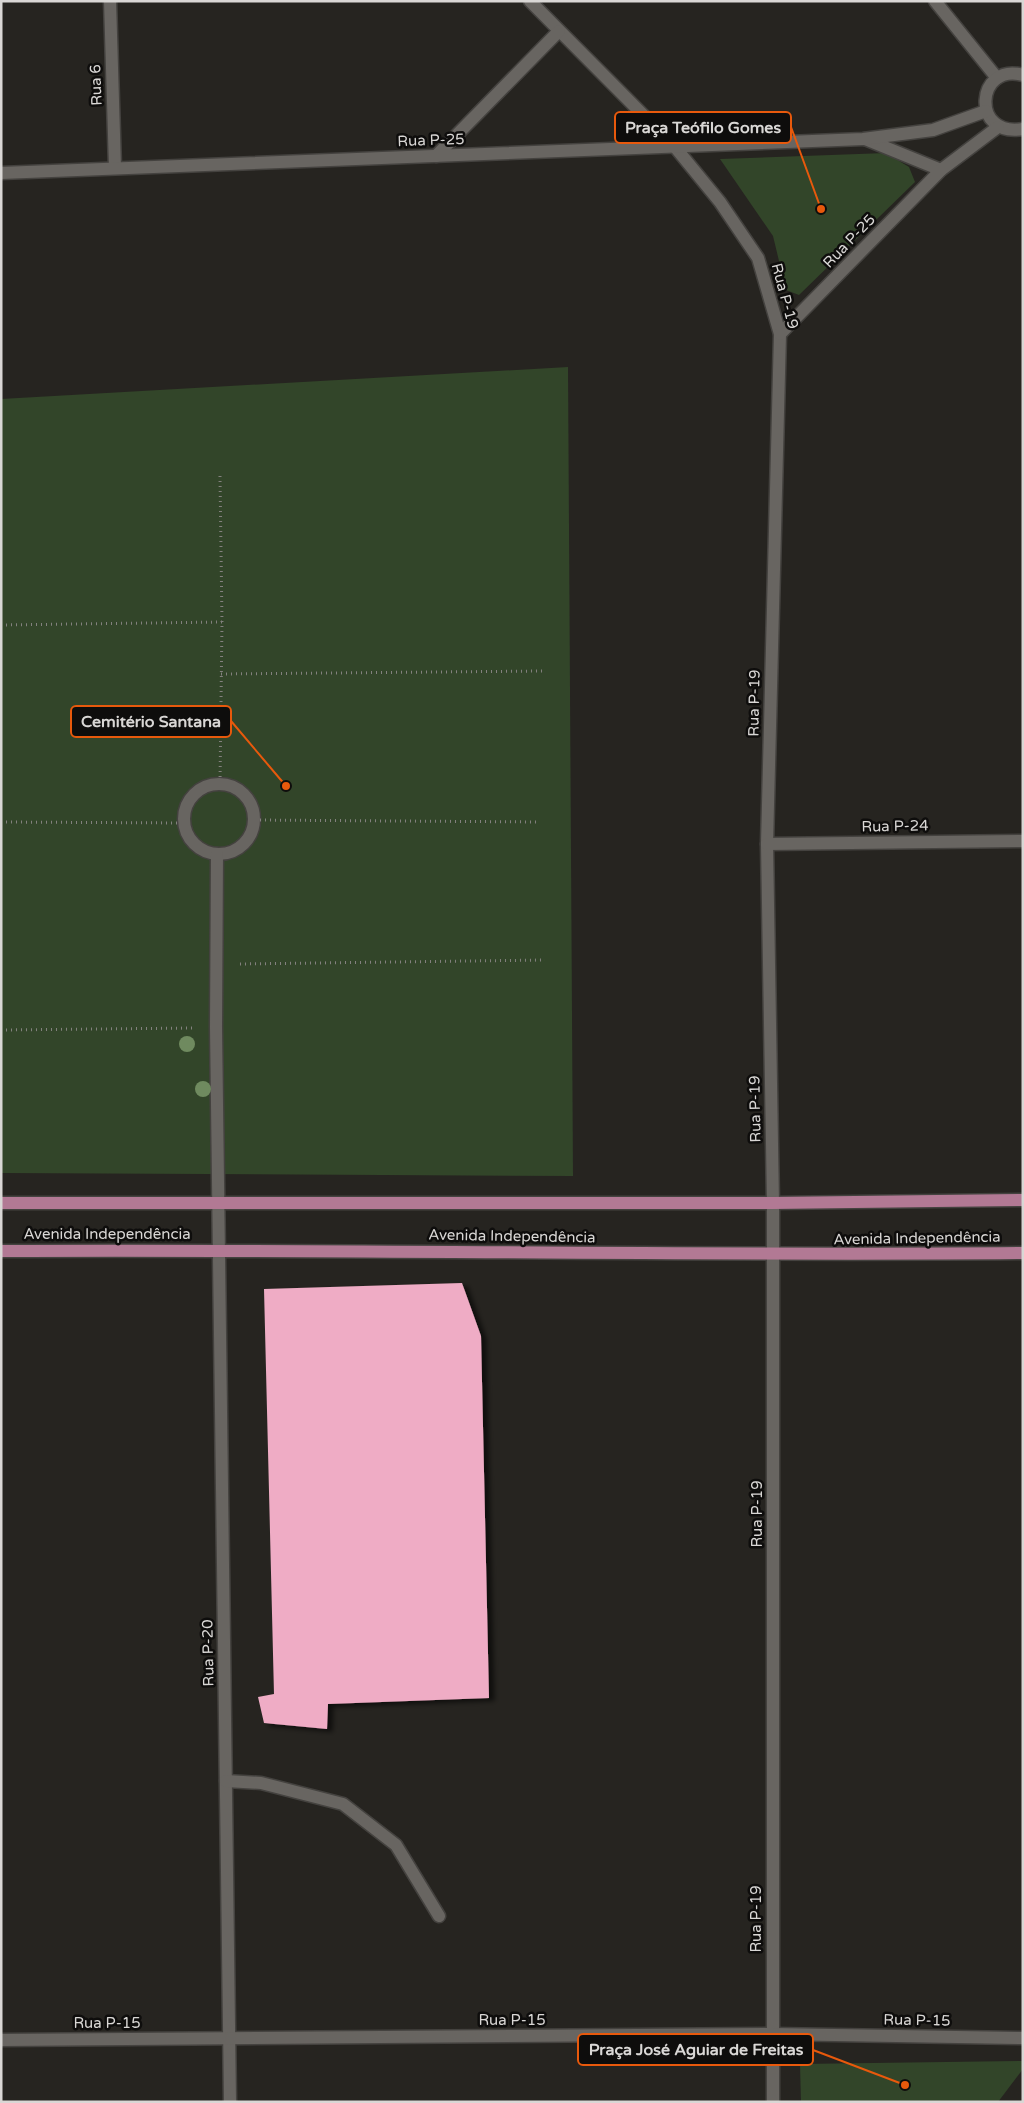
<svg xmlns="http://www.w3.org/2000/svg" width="1024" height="2103" viewBox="0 0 1024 2103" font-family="'Varela Round',sans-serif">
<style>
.green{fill:#324529}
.building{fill:#efacc5;filter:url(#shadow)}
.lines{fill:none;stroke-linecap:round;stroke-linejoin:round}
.minor-casing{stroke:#44423f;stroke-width:15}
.major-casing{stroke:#44423f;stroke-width:15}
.path{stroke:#83817e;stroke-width:3;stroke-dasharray:1 4;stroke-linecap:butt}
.minor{stroke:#686561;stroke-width:12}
.major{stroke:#b27994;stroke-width:12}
.tree{fill:#6f8a5f}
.labels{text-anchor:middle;stroke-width:5;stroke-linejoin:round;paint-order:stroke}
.street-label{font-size:15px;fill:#d9d7d5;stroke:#0e0d0c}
.leader{fill:none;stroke:#e8590c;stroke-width:2}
.callout-dot{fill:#e8590c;stroke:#0e0d0c;stroke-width:2}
.callout{fill:#0e0d0c;stroke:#e8590c;stroke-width:2}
.callout-label{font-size:16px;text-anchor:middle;font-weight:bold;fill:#d9d7d5}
</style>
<defs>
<filter id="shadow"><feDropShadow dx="5.5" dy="3" stdDeviation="2.5" flood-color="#0009"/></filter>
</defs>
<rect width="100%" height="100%" fill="#262420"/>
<!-- green -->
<g class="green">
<path d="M886,153l23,14 6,15 -116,113 -13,-5 -13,-54 -53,-77z"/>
<path d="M568,367l5,809 -572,-3v-774z"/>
<path d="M1023,2061v8l-25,33h-197l-1,-38z"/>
</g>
<!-- building -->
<path class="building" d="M462,1283l19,53 8,362 -161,6 -1,25 -63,-6 -6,-26 16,-3 -10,-405z"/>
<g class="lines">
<!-- minor casing -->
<g class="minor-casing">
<g id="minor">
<path d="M110,1l5,167"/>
<path d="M530,1l145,146 45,55 38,56 22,76 -13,510 6,359v899"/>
<path d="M935,1l62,77"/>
<path d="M1023,75c-47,-13 -53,63 0,54"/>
<path d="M865,139l76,31"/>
<path d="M436,156l123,-125"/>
<path d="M1,173l862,-34 70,-9 53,-19"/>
<path d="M780,334l161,-164 57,-43"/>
<circle cx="219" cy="819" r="35"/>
<path d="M767,844l256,-3"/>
<path d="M217,854l-1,173 14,1075"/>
<path d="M226,1781l35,2 82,21 53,41 43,71"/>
<path d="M1,2040l772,-6 250,4"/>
</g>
</g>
<!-- major casing -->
<g class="major-casing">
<g id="major">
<path d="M1,1203h772l250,-3"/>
<path d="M1,1251c341,-2 681,5 1022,2"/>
</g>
</g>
<!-- path -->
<g class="path">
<path d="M220,476l2,146"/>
<path d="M1,625l221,-3 -2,161"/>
<path d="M221,674l323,-3"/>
<path d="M255,820l285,2"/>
<path d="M1,822l183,1"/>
<path d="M240,964l305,-4"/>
<path d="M1,1030l192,-2"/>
</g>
<!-- minor -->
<use href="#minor" class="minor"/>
<!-- major -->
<use href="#major" class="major"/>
</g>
<!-- trees -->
<g class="tree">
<circle cx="187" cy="1044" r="8"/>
<circle cx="203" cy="1089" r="8"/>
</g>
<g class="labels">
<!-- street labels -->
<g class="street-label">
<text transform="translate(96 85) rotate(-92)" y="5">Rua 6</text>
<text transform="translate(431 140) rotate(-2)" y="5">Rua P-25</text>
<text transform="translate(849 241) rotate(-46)" y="5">Rua P-25</text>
<text transform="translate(785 296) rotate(75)" y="5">Rua P-19</text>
<text transform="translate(754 703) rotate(-89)" y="5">Rua P-19</text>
<text transform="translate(895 826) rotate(-1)" y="5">Rua P-24</text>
<text transform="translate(755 1109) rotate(-91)" y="5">Rua P-19</text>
<text x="107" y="1239">Avenida Independência</text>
<text transform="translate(512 1236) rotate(1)" y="5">Avenida Independência</text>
<text transform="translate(917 1238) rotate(-1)" y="5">Avenida Independência</text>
<text transform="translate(757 1514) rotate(-90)" y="5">Rua P-19</text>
<text transform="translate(208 1653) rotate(-91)" y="5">Rua P-20</text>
<text transform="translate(756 1919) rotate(-90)" y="5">Rua P-19</text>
<text x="512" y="2025">Rua P-15</text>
<text transform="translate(917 2020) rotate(1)" y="5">Rua P-15</text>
<text x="107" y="2028">Rua P-15</text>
</g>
</g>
<!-- callouts -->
<path class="leader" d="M821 209L791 127M286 786L231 721M905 2085L813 2050"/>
<g class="callout-dot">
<circle cx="821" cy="209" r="5"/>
<circle cx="286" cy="786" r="5"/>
<circle cx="905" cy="2085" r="5"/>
</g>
<g class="callout">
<rect x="615" y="112" width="176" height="31" rx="5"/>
<rect x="71" y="706" width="160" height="31" rx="5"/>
<rect x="578" y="2034" width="235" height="31" rx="5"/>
</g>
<g class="callout-label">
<text x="703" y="133">Praça Teófilo Gomes</text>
<text x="151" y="727">Cemitério Santana</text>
<text x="696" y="2055">Praça José Aguiar de Freitas</text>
</g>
<!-- border -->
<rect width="1024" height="2103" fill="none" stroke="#d9d7d5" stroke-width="5"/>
</svg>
